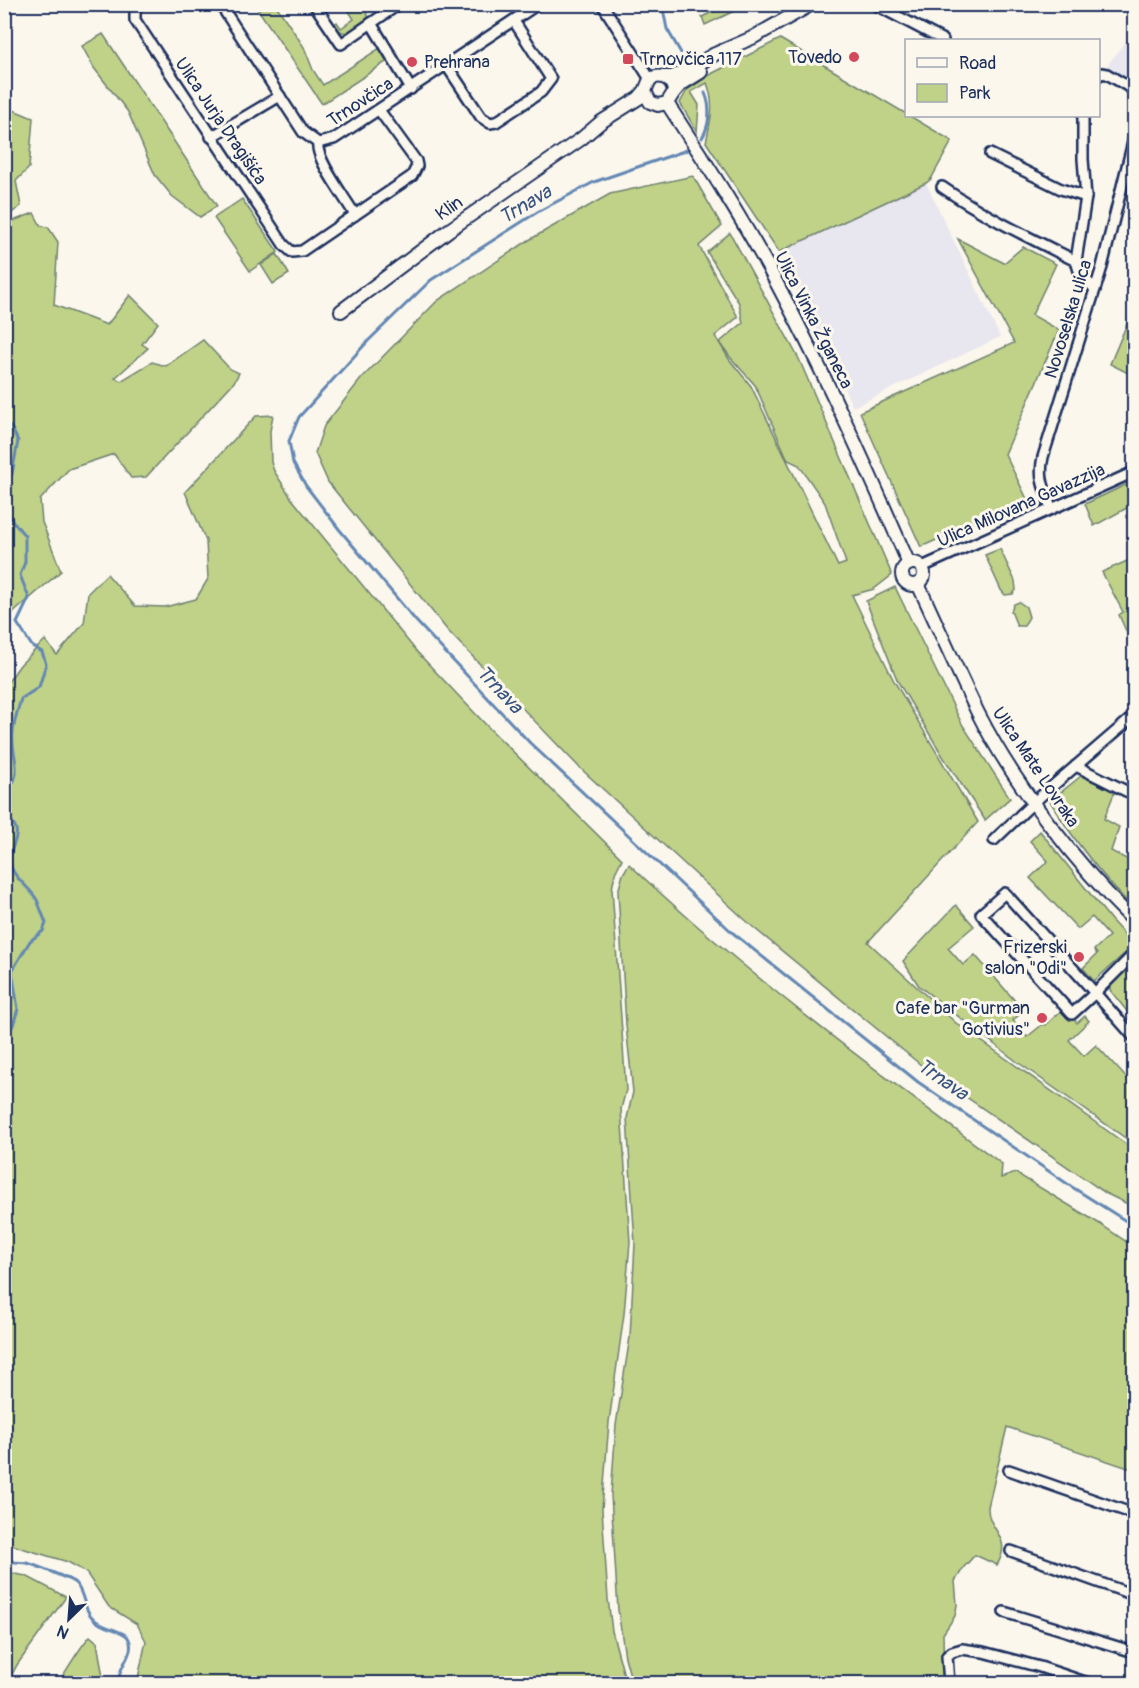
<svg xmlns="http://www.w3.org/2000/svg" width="1139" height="1688" viewBox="0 0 1139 1688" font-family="Pangolin,sans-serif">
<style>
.built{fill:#e8e6ee}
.green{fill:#c0d287;stroke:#6e8072;stroke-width:1.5}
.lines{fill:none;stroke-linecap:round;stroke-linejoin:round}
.stream{stroke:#6387b4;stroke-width:3}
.minor-casing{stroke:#1b2f5e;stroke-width:14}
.tertiary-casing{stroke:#1b2f5e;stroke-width:16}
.minor{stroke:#fbf7ec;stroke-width:9}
.tertiary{stroke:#fbf7ec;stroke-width:12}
.poi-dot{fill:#d1495b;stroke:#fbf7ec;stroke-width:2}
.labels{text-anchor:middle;stroke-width:6;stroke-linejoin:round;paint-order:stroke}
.poi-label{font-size:18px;fill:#1b2f5e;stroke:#fbf7ec;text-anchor:end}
.street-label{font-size:18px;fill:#1b2f5e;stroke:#fbf7ec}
.water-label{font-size:20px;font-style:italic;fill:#395482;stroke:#fbf7ec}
</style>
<rect width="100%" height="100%" fill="#fbf7ec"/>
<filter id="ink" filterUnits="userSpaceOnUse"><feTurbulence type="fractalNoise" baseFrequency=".0167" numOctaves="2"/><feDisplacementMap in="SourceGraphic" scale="12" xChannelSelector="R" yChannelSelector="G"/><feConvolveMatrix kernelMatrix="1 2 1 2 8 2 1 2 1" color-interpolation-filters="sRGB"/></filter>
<g filter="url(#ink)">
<!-- built -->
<g class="built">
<path d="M1134,31v51l-27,-16z"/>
<path d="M926,183l74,154 -147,70 -74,-155z"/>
</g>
<!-- green -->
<g class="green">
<path d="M729,4l13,1 1,2 -38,18 -3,-8z"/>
<path d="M255,5h21l28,42 9,23 10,15 57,-37 9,12 -67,44z"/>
<path d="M345,5h22l-4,2 7,12c-15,10 -22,21 -38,7l5,-4 4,6 13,-9z"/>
<path d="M103,34l114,172 -17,11 -28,-21 -17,-21 -27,-63 -34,-44 -12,-22z"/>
<path d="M780,39l172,102 -21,38 -5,4 -147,69 -73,-110c5,-22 9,-38 1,-59l-16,9 8,13 -2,27 -17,-29 7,-13 26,-17z"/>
<path d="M11,109l22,9 -4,50 -13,13 5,25 -16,12v-106z"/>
<path d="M693,176l29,50 -23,20 39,71 -23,19 14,23 22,27 87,180 8,-3 -21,-60 -26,-38 -11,-5 -33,-75 -25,-28 -10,-15 23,-19 -4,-20 -32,-51 23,-19 69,126 93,216 -18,14 -22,6 42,86 84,141 -110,120 88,81 174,124 4,-2v62l-27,-13 -180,-124 -173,-142 -175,-161 -131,-136 -120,-149 -13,-29 9,-27 37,-47 76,-78 92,-61 81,-46z"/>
<path d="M242,199l36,53 -28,19 -36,-53z"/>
<path d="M34,213l7,13 7,1 10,15 -4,63 53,20 23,-30 28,28 -16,21 6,4 -33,30 6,3 31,-19 14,4 37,-26 27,29 9,4 -5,9 -88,95 -15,1 -17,-24 -45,15 -29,31 2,22 19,49 -56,49v-396z"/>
<path d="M958,239l46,24 19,-16 33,17 -24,51 27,15 -54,124 22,45 -106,48 -61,-135 154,-69z"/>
<path d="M277,254l12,20 -16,10 -12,-19z"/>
<path d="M1134,307v69l-24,-12z"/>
<path d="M273,415l-3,16 1,31 3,9 18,28 125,153 73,77 132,130 -7,14 -3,16 14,201 -5,19 9,133 -6,72 -15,108 -7,87 6,90 4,32 14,52h-489l9,-42 -9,-17 -28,-17 -22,-33 -5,-4 -14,-8 -53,-16 -9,-7 -1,-4v-849l15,-21 25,-25 12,15 27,-32 4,-30 19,-19 28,32 30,1 31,-8 12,-20 -2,-38 -21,-49 71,-76z"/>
<path d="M1134,481v23l-40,22 -9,-22z"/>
<path d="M1000,549l15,32 1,9 -3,4 -8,1 -4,-5 -16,-35z"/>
<path d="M1134,558v91l-15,-34 4,-3 -21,-40z"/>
<path d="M895,587l67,137 48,74 -25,22 -41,-62 -46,-76 -32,-81z"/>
<path d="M1019,602l7,5 3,10 -5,9h-7l-6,-15 3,-7z"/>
<path d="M1081,776l34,15 -11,28 15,8 -8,24 23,12v46c-32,-33 -60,-68 -84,-108z"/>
<path d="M1040,831l71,89 23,25 -40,36 -11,-13 14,-14 -3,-4 15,-14 -17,-19 -14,12 -48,-51 18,-17 -18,-20z"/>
<path d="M629,864c116,110 245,205 373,300l-1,14 15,-5 84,51 34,23v223l-127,-43 -19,80c-1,23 26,30 9,58l-22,-10 -11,12 -9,14 2,24 -2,11 -12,18 1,49h-312l-7,-26 -7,-47 -7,-115 5,-70 14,-88 5,-93 -8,-126 6,-26 -7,-67 -8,-133 5,-18z"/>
<path d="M956,905l18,21 -26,22 15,17 12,-10 49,56 -11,9 14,17 16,-13 3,1 18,-17 13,15 8,-7 4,5 -20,19 15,16 12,-11 38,41v13l-4,5 4,5v35l-118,-83 -97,-75 -16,-25z"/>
<path d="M1134,963v57l-24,-30 1,-4z"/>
<path d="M4,1572l22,4 40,21 -49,68 -10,19 -3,-1z"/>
<path d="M90,1636l7,6 7,41h-46c11,-16 19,-32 32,-47z"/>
</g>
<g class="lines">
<!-- stream -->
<g class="stream">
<path d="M662,4l5,25 14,24"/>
<path d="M702,138c8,-13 9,-31 3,-45"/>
<path d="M687,150l-93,32 -55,29 -108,69 -63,61 -69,76 -10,24 4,22 13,23 33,43 77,92 114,122 203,190 185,149 154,105 62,39"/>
<path d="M4,425l7,2 7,14 -6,33 -8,13"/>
<path d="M4,499l2,14 19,23v26l-5,13 9,23 -12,25 15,23 10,6 4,12 -7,23 -18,12c-3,11 -7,22 -8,33 -3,25 14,41 -9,62"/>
<path d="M4,813c24,22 6,26 6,48 1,16 20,26 27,39 3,7 6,16 9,23l-3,8 -13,10 -18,30 6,38 -5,16 -9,16"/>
<path d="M4,1559c8,4 15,3 23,4 7,2 44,16 48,20 9,8 8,24 16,33 9,12 25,12 36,20 12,16 -11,30 -8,48"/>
</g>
<!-- minor casing -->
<g class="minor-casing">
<g id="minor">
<path d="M139,4l-4,6v10l149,225 8,7 10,-1 110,-75 5,-10 -1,-5 -37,-51"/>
<path d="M220,4l83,128 15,11"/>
<path d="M314,4l27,40 58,-40"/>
<path d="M602,4l48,75"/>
<path d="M874,4l69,36"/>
<path d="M371,23l40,66"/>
<path d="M447,66l34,51 9,6 6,-1 45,-30 10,-13 -37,-58"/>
<path d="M1098,76l3,-3 6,1 27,16"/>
<path d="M211,137l69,-41"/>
<path d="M318,143l16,-4 204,-135"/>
<path d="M318,143c-3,16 28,56 37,72"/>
<path d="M990,154l71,35 25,8 -3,-38v-43"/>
<path d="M942,187c42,29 88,51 134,74l10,-64"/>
<path d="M1076,261l4,13 15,15"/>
<path d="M1051,509c-6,-21 -13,-30 -8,-52l59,-190 32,-129"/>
<path d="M922,567l212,-95"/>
<path d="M1076,766l58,29"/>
<path d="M994,840l40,-38 100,-86"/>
<path d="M1005,893l90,100 -23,21 -91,-100z"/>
<path d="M1134,954l-39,39 39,44"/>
<path d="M1009,1470l125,44"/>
<path d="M1011,1551l123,44"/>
<path d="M1004,1612l130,40"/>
<path d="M949,1684l-2,-28 5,-4 10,-3 21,3 57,15 51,17"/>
</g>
</g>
<!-- tertiary casing -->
<g class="tertiary-casing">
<g id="tertiary">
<path d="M663,77h9l11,-4 32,-19 37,-16 60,-34"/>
<path d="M674,92l6,-7 21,-13"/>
<path d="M667,103c35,54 70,107 101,164 52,96 97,196 141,297"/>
<path d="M341,311l108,-81 132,-91 20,-17 38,-24 6,-7 5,-12c12,-6 23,0 24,13l-7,11 -9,2 -8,-3 -5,-11"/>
<circle cx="913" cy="574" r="11"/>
<path d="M918,584c20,43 39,86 60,129 35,70 100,153 156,208"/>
</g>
</g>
<!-- minor -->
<use href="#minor" class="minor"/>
<!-- tertiary -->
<use href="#tertiary" class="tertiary"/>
</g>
</g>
<!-- markers -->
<g class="poi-dot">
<circle cx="854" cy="57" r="6"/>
<rect x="622" y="53" width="12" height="12" rx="3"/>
<circle cx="412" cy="62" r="6"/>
<circle cx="1079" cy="957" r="6"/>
<circle cx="1042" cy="1018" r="6"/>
</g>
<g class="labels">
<!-- poi labels -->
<g class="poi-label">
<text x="842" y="63">Tovedo</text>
<text x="640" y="65" text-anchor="start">Trnovčica 117</text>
<text x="424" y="68" text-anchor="start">Prehrana</text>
<text x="1067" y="953">Frizerski<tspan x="1067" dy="21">salon "Odi"</tspan></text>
<text x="1030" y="1014">Cafe bar "Gurman<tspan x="1030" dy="21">Gotivius"</tspan></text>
</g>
<!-- street labels -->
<g class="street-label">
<text transform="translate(360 102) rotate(-33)" y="6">Trnovčica</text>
<text transform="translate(221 121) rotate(56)" y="6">Ulica Jurja Dragišića</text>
<text transform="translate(449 208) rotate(-35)" y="6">Klin</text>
<text transform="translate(1068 319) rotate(-73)" y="6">Novoselska ulica</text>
<text transform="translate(814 320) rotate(63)" y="6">Ulica Vinka Žganeca</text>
<text transform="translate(1021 505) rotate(-24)" y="6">Ulica Milovana Gavazzija</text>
<text transform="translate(1036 767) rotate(56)" y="6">Ulica Mate Lovraka</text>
</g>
<!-- water labels -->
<g class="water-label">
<text transform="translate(525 204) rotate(-31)" y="7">Trnava</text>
<text transform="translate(500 689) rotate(47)" y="7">Trnava</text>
<text transform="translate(943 1079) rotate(35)" y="7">Trnava</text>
</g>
</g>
<!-- margin -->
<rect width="1139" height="1688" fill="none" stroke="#fbf7ec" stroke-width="24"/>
<rect x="12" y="12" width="1115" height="1664" fill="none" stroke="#1b2f5e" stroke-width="2" filter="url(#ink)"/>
<!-- legend -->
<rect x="905" y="39" width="195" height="78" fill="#fbf7ec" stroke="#a1a7b3" stroke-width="1.5"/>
<rect x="917" y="58" width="30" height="9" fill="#fbf7ec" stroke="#a1a7b3" stroke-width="1.5"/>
<text x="959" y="69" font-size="18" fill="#1b2f5e">Road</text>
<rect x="917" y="84" width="30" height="18" fill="#c0d287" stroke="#a1a7b3" stroke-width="1.5"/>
<text x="959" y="99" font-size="18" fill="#1b2f5e">Park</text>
<!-- north arrow -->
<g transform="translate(69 1619) rotate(205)" stroke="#fbf7ec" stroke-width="4.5" paint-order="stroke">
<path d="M0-4.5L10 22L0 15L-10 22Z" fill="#1b2f5e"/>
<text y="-9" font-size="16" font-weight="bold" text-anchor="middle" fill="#1b2f5e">N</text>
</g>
</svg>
